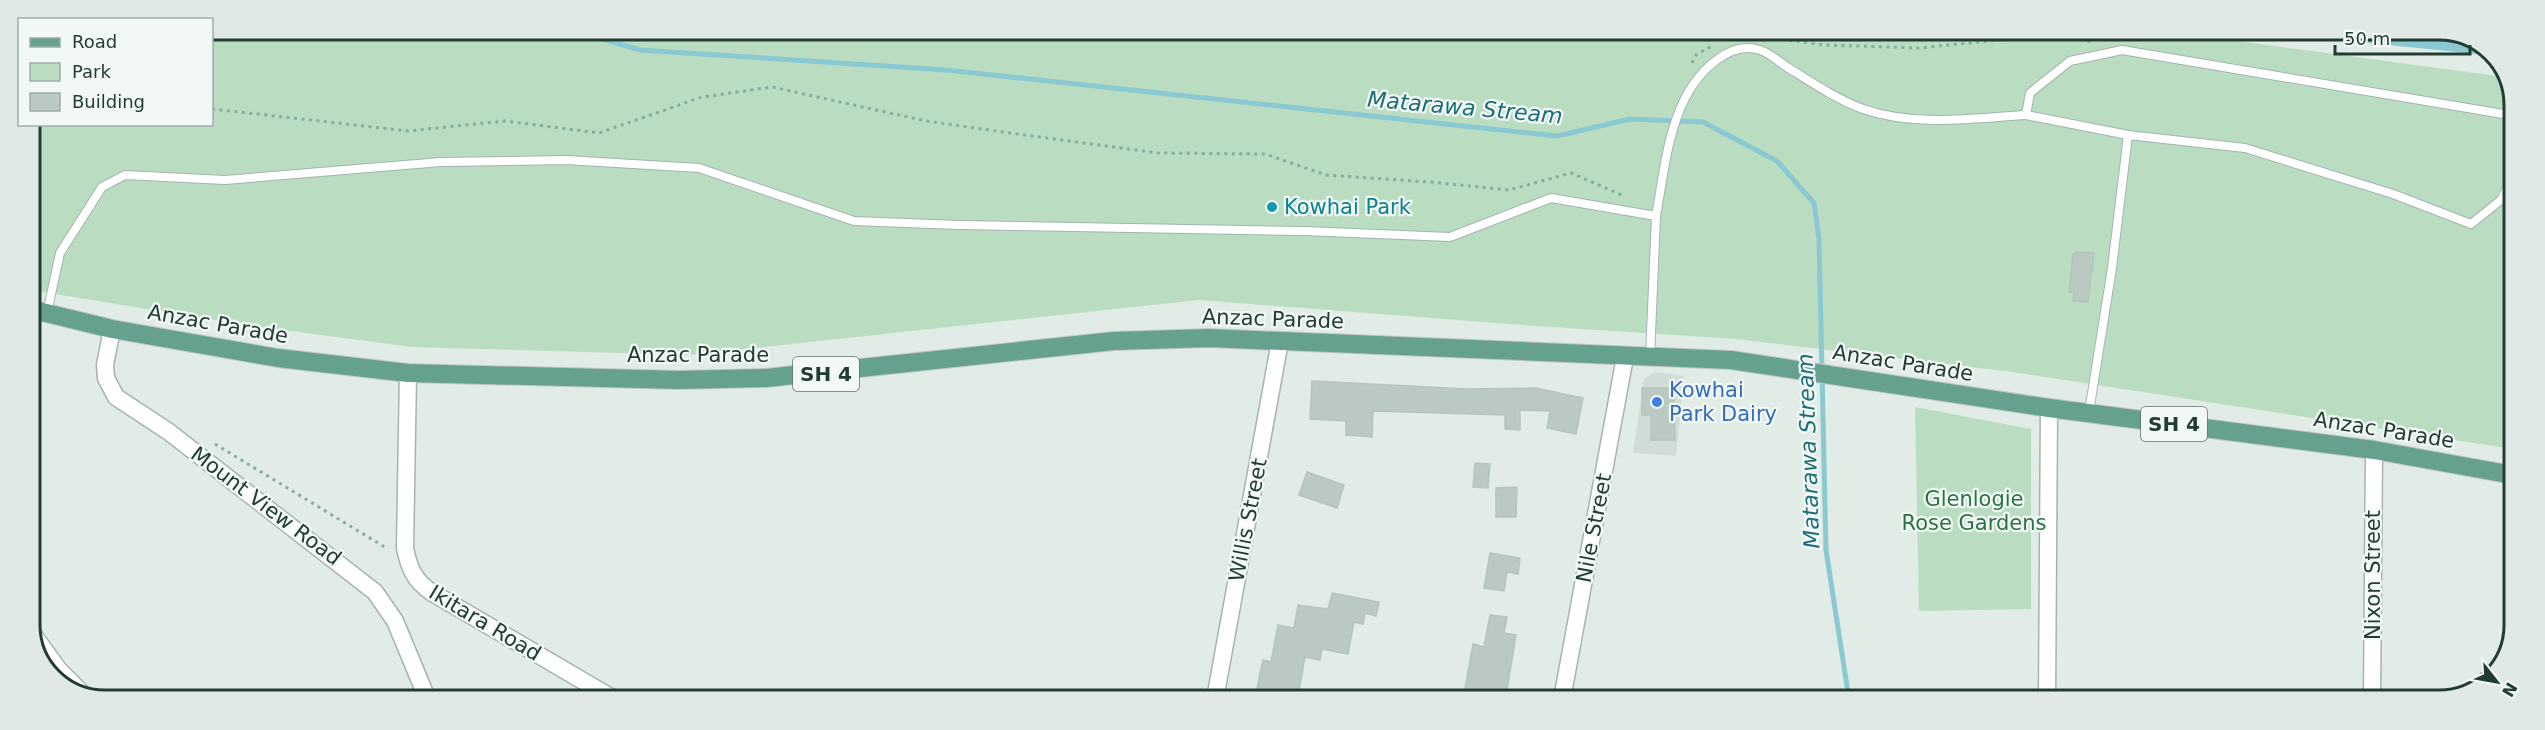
<svg xmlns="http://www.w3.org/2000/svg" width="2545" height="730" viewBox="0 0 2545 730" font-family="'DejaVu Sans',sans-serif">
<style>
.built{fill:#d0dcd6}
.green{fill:#baddc2}
.water{fill:#8ac9d1}
.lines{fill:none;stroke-linecap:round;stroke-linejoin:round}
.stream{stroke:#8ac9d1;stroke-width:5}
.building{fill:#bac9c2;stroke:#b4c5bd;stroke-width:1.5}
.lane-casing{stroke:#a4b4ae;stroke-width:10}
.street-casing{stroke:#a4b4ae;stroke-width:19}
.primary-casing{stroke:#c1c8c6;stroke-width:20}
.path{stroke:#82af9f;stroke-width:3;stroke-dasharray:3 4.5;stroke-linecap:butt}
.lane{stroke:#fff;stroke-width:8}
.street{stroke:#fff;stroke-width:16}
.primary{stroke:#66a18f;stroke-width:18}
.culture-dot{fill:#0f9aa8;stroke:#f2f8f5;stroke-width:2}
.shop-dot{fill:#3f7fe0;stroke:#f2f8f5;stroke-width:2}
.labels{text-anchor:middle;stroke-width:4.5;stroke-linejoin:round;paint-order:stroke}
.shield{fill:#f2f8f5;stroke:#60746e;stroke-width:1.5}
.shield-label{font-size:20px;font-weight:bold;fill:#223c34}
.culture-label{font-size:21px;fill:#0d838f;stroke:#f2f8f5;text-anchor:start}
.street-label{font-size:21px;fill:#223c34;stroke:#f2f8f5}
.shop-label{font-size:21px;fill:#366cbe;stroke:#f2f8f5;text-anchor:start}
.park-label{font-size:21px;fill:#2c7344;stroke:#f2f8f5}
.water-label{font-size:22px;font-style:italic;fill:#1c6d78;stroke:#f2f8f5}
.rim{fill:none;stroke:#223c34;stroke-width:3}
</style>
<rect width="100%" height="100%" fill="#e1ece7"/>
<!-- built -->
<path class="built" d="M1655,372l29,4 -8,80 -43,-3 11,-74z"/>
<!-- green -->
<g class="green">
<path d="M212,30l1960,2 333,45 10,23 -2,349 -500,-77 -277,-33 -214,-14 -323,-25 -510,55 -278,-8 -165,-22 -216,-35v-165l182,-1z"/>
<path d="M1915,407l116,22v180l-112,2z"/>
</g>
<!-- water -->
<path class="water" d="M2262,32h197l37,24z"/>
<g class="lines">
<!-- stream -->
<path class="stream" d="M593,31l3,6 44,13 306,20 611,66 73,-17 73,3 74,39 37,42 5,36 7,311 23,149"/>
</g>
<!-- building -->
<g class="building">
<path d="M2076,252l18,1 -6,49 -15,-1 1,-8 -5,-1 4,-38h3z"/>
<path d="M1312,381l155,8 69,-1 47,10 -7,36 -29,-6 3,-17 -30,-1v20l-15,-1v-14l-132,-4 -1,26 -26,-2v-14l-36,-2z"/>
<path d="M1642,388h32l1,52h-24v-25h-9z"/>
<path d="M1475,463l15,1 -2,24 -15,-1z"/>
<path d="M1307,472l37,13 -7,23 -38,-13z"/>
<path d="M1517,487l-1,30h-20v-29z"/>
<path d="M1490,553l30,5 -2,16 -11,-2 -3,19 -20,-3z"/>
<path d="M1332,593l47,9 -3,14 -11,-3 -2,11 -9,-2 -6,32 -26,-5 -2,11 -15,-3 -7,39 -41,-8 6,-28 8,2 7,-37 16,3 4,-23 30,4z"/>
<path d="M1490,615l17,2 -3,16 12,2 -10,61 -41,-7 8,-45 11,3z"/>
</g>
<g class="lines">
<!-- lane casing -->
<g class="lane-casing">
<g id="lane">
<path d="M2128,135l-102,-20 4,-22 40,-32 52,-11 393,66"/>
<path d="M47,313l13,-60 42,-66 23,-12 100,5 216,-18 125,-2 133,8 155,53 105,4 346,6 145,6 101,-39 105,18c10,-54 14,-123 62,-157 12,-9 27,-14 42,-9 10,3 19,12 27,17 24,15 49,32 76,42 52,18 110,9 163,6"/>
<path d="M1650,357l6,-141"/>
<path d="M2089,412l23,-144 16,-133 117,13 148,46 78,30 30,-24 14,-28"/>
</g>
</g>
<!-- street casing -->
<g class="street-casing">
<g id="street">
<path d="M112,329l-7,36 1,13 10,19 53,35 206,160 20,29 32,77"/>
<path d="M408,373l-3,175c4,20 9,32 26,44l181,106"/>
<path d="M30,630l29,40 28,28"/>
<path d="M1215,699l65,-358"/>
<path d="M1562,699l63,-342"/>
<path d="M2047,700l2,-292"/>
<path d="M2372,700l2,-250"/>
</g>
</g>
<!-- primary casing -->
<g class="primary-casing">
<path id="primary" d="M30,309l82,20 166,29 130,15 271,7 87,-2 348,-37 95,-3 522,22 318,48 325,42 139,25"/>
</g>
<!-- path -->
<g class="path">
<path d="M1767,37l57,8 95,3 140,-14 32,8"/>
<path d="M1692,63l4,-8 16,-9"/>
<path d="M212,109l196,22 97,-10 94,12 103,-36 70,-10 154,34 77,11 155,21 107,1 61,21 104,7 79,8 62,-17 53,23"/>
<path d="M215,444l173,105"/>
</g>
<!-- lane -->
<use href="#lane" class="lane"/>
<!-- street -->
<use href="#street" class="street"/>
<!-- primary -->
<use href="#primary" class="primary"/>
</g>
<!-- markers -->
<circle class="culture-dot" cx="1272" cy="207" r="6"/>
<circle class="shop-dot" cx="1657" cy="402" r="6"/>
<g class="labels">
<!-- shield labels -->
<g class="shield">
<rect x="793" y="357" width="66" height="34" rx="4.5"/>
<rect x="2141" y="407" width="66" height="34" rx="4.5"/>
</g>
<g class="shield-label">
<text x="826" y="381">SH 4</text>
<text x="2174" y="431">SH 4</text>
</g>
<!-- culture labels -->
<g class="culture-label">
<text x="1284" y="214">Kowhai Park</text>
</g>
<!-- street labels -->
<g class="street-label">
<text transform="translate(1273 319) rotate(2)" y="7">Anzac Parade</text>
<text transform="translate(218 324) rotate(10)" y="7">Anzac Parade</text>
<text x="698" y="362">Anzac Parade</text>
<text transform="translate(1903 363) rotate(9)" y="7">Anzac Parade</text>
<text transform="translate(2384 430) rotate(9)" y="7">Anzac Parade</text>
<text transform="translate(266 506) rotate(37)" y="7">Mount View Road</text>
<text transform="translate(1248 520) rotate(-79)" y="7">Willis Street</text>
<text transform="translate(1594 528) rotate(-79)" y="7">Nile Street</text>
<text transform="translate(2373 575) rotate(-90)" y="7">Nixon Street</text>
<text transform="translate(485 623) rotate(31)" y="7">Ikitara Road</text>
</g>
<!-- shop labels -->
<g class="shop-label">
<text x="1669" y="397">Kowhai<tspan x="1669" dy="24">Park Dairy</tspan></text>
</g>
<!-- park labels -->
<g class="park-label">
<text x="1974" y="506">Glenlogie<tspan x="1974" dy="24">Rose Gardens</tspan></text>
</g>
<!-- water labels -->
<g class="water-label">
<text transform="translate(1465 107) rotate(5)" y="8">Matarawa Stream</text>
<text transform="translate(1808 451) rotate(-92)" y="8">Matarawa Stream</text>
</g>
</g>
<!-- crop -->
<path d="M0 0H2545V730H0ZM105 40H2439A65 65 0 0 1 2504 105V625A65 65 0 0 1 2439 690H105A65 65 0 0 1 40 625V105A65 65 0 0 1 105 40Z" fill="#e1e9e6" fill-rule="evenodd"/>
<path class="rim" d="M105 40H2439A65 65 0 0 1 2504 105V625A65 65 0 0 1 2439 690H105A65 65 0 0 1 40 625V105A65 65 0 0 1 105 40Z"/>
<!-- legend -->
<rect x="18" y="18" width="195" height="108" fill="#f2f8f5" stroke="#9fada8" stroke-width="1.5"/>
<rect x="30" y="38" width="30" height="9" fill="#66a18f" stroke="#9fada8" stroke-width="1.5"/>
<text x="72" y="48" font-size="18" fill="#223c34">Road</text>
<rect x="30" y="63" width="30" height="18" fill="#baddc2" stroke="#9fada8" stroke-width="1.5"/>
<text x="72" y="78" font-size="18" fill="#223c34">Park</text>
<rect x="30" y="93" width="30" height="18" fill="#bac9c2" stroke="#9fada8" stroke-width="1.5"/>
<text x="72" y="108" font-size="18" fill="#223c34">Building</text>
<!-- north arrow -->
<g transform="translate(2497 682) rotate(121)" stroke="#f2f8f5" stroke-width="4.5" paint-order="stroke">
<path d="M0-4.5L10 22L0 15L-10 22Z" fill="#223c34"/>
<text y="-9" font-size="16" font-weight="bold" text-anchor="middle" fill="#223c34">N</text>
</g>
<!-- scale -->
<path d="M2335 45v9h135v-9" fill="none" stroke="#223c34" stroke-width="3"/>
<text x="2344" y="45" font-size="18" fill="#223c34" stroke="#f2f8f5" stroke-width="4.5" paint-order="stroke">50 m</text>
</svg>
